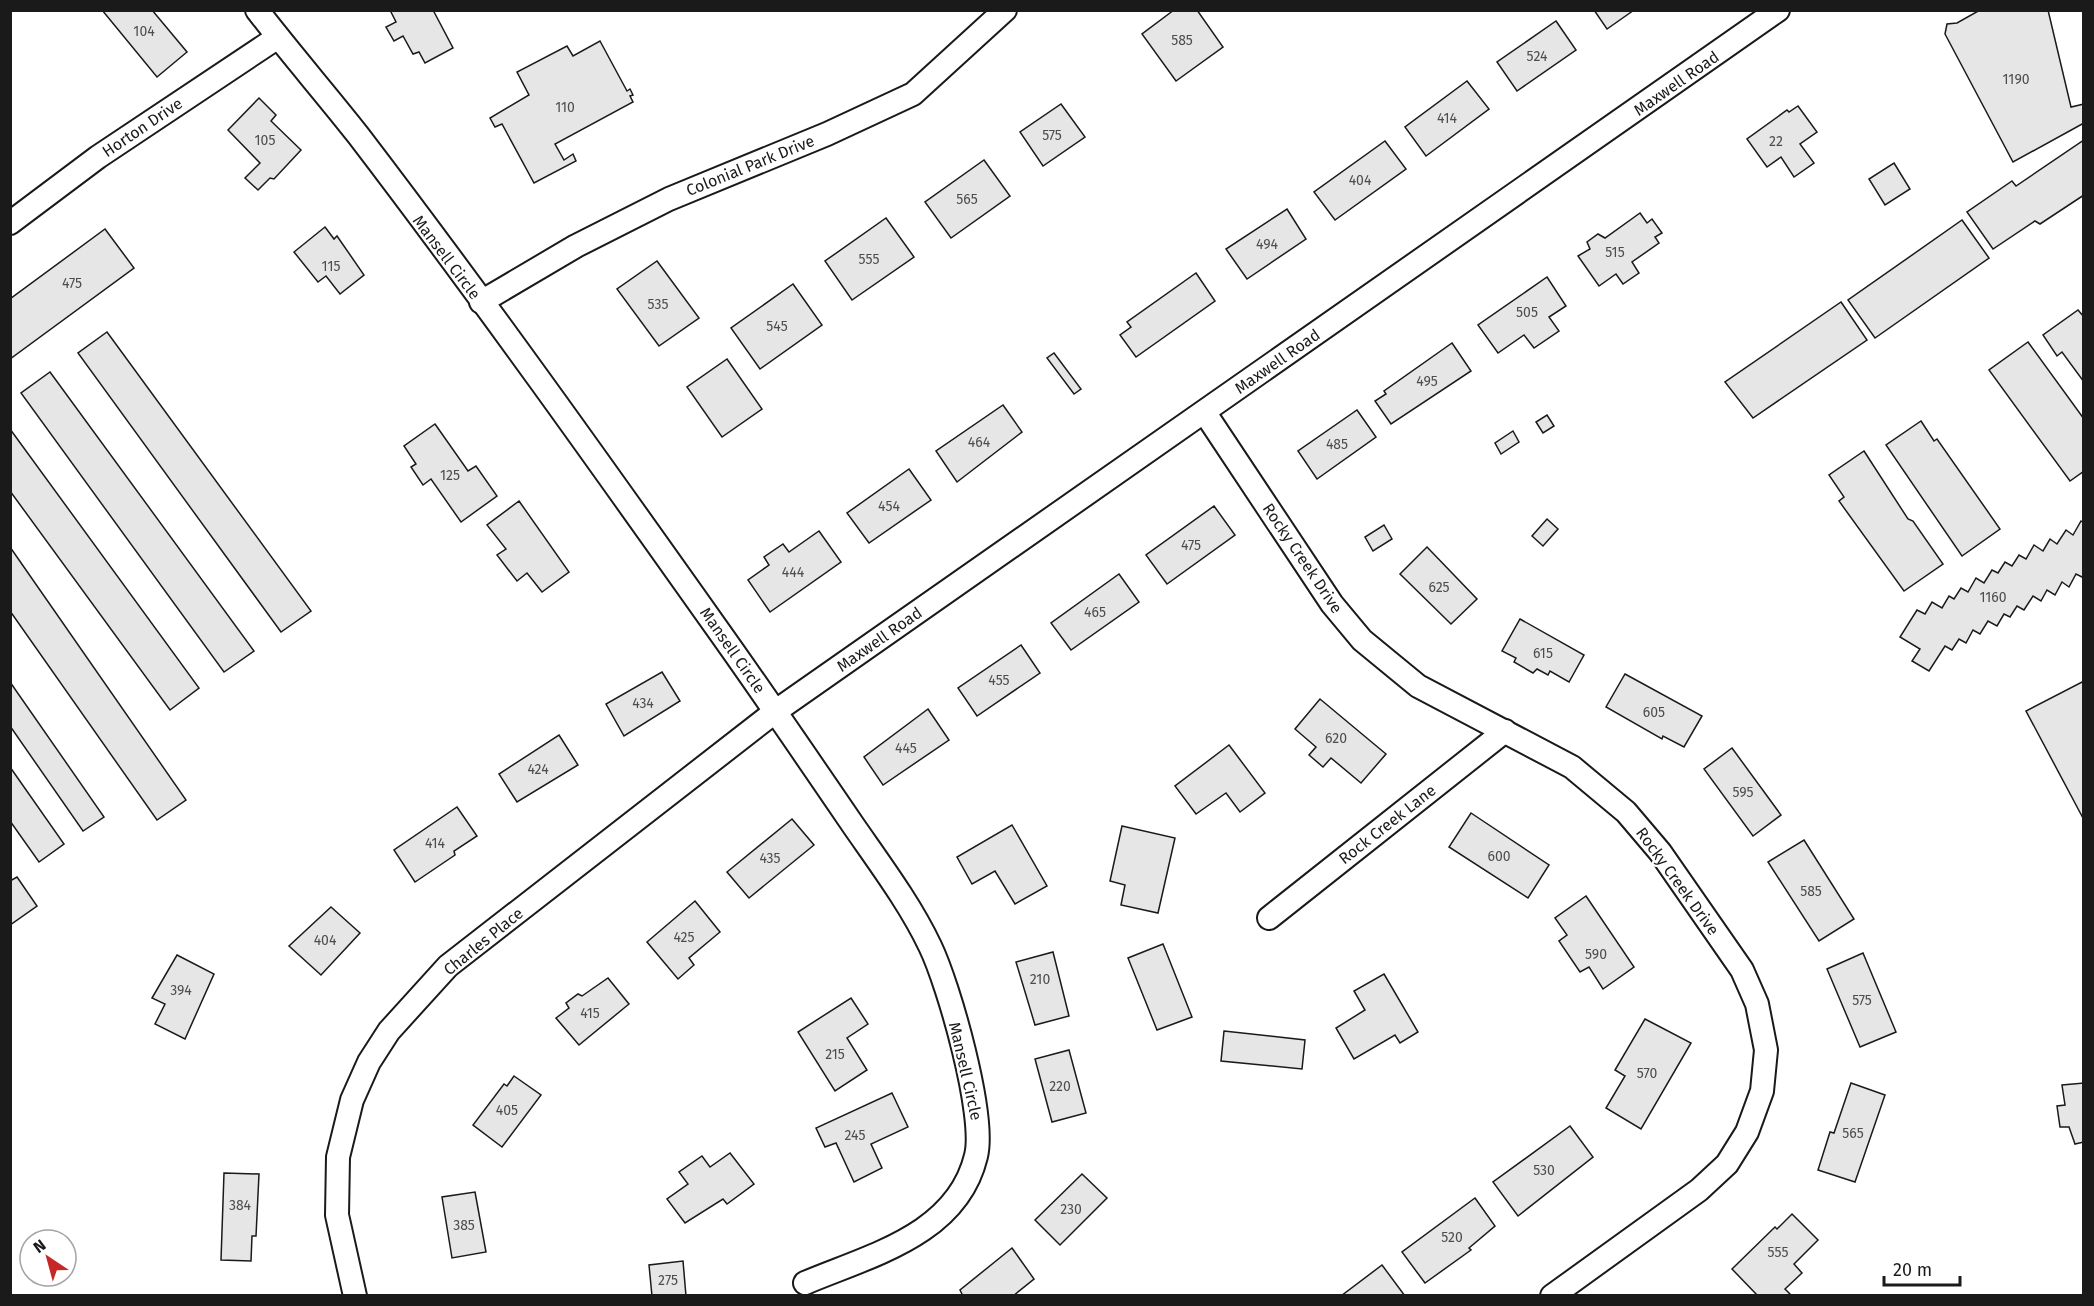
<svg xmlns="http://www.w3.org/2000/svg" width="2094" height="1306" viewBox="0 0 2094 1306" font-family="'Fira Sans',sans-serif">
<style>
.building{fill:#e6e6e6;stroke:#1a1a1a;stroke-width:1.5}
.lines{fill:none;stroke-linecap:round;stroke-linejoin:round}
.minor-casing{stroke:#1a1a1a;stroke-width:26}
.minor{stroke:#fff;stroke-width:22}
.labels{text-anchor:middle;stroke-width:4.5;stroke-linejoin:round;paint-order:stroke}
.number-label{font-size:14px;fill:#4d4d4d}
.street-label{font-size:16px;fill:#1a1a1a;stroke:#fff}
</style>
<rect width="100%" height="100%" fill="#fff"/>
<!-- building -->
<g class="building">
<path d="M102,10h50l35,42 -30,25z"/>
<path d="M390,10h43l20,38 -28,15 -6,-11 -6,2 -10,-18 -9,5 -8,-14 10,-5z"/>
<path d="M1174,10h23l26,37 -47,34 -34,-47z"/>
<path d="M1594,10h40l-27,19z"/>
<path d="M1980,10h68l23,97 13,-3v19l-71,39 -68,-128 2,-10 10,-1z"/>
<path d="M1556,21l20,29 -59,41 -20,-29z"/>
<path d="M600,41l27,50 3,-2 3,6 -3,1 3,6 -78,42 9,16 9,-6 3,7 -42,22 -32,-59 -7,3 -5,-9 39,-23 -12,-23 50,-26 6,10z"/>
<path d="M1467,81l22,28 -63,47 -21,-29z"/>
<path d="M259,98l17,17 -5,6 30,29 -27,29 -4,-1 -12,12 -13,-12 15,-15 -32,-33z"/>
<path d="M1061,104l24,33 -42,29 -23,-34z"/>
<path d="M1798,106l19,26 -17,12 14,19 -20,14 -13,-20 -14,10 -20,-28 40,-29 2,2z"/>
<path d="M2084,140v55l-44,29 -5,-3 -42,28 -26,-37 45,-31 4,5z"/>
<path d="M1385,141l21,28 -71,51 -21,-28z"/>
<path d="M984,160l26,36 -59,42 -26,-36z"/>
<path d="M1894,163l16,26 -25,16 -16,-26z"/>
<path d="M1287,209l19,30 -59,40 -21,-30z"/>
<path d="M1640,213l7,10 5,-4 10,14 -7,4 4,6 -27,19 7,11 -16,11 -7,-10 -17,12 -21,-30 12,-7 -3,-7 11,-8 7,4z"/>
<path d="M886,218l28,39 -62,43 -27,-39z"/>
<path d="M1962,220l27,38 -114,80 -27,-38z"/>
<path d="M325,227l9,12 3,-3 27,39 -24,19 -14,-18 -8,6 -24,-30z"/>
<path d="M105,229l29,39 -124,91v-60z"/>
<path d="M657,261l42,57 -40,28 -42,-57z"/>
<path d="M1196,273l19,28 -79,56 -16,-22 11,-8 -4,-5z"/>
<path d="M1547,277l19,29 -17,11 10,14 -25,17 -10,-13 -26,18 -20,-28z"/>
<path d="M793,284l29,41 -62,44 -29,-41z"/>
<path d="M1841,302l26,38 -114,78 -28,-36z"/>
<path d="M2078,310l6,7v65l-22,-30 -5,4 -14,-21z"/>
<path d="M107,332l204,279 -30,21 -203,-279z"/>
<path d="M2028,342l56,77v52l-14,10 -81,-111z"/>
<path d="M1452,343l19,28 -80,53 -16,-23 11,-7 -2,-3z"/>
<path d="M1054,353l27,36 -7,5 -27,-36z"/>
<path d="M727,359l35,50 -40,28 -35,-50z"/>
<path d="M50,372l204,279 -30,21 -203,-279z"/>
<path d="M1003,405l19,27 -65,50 -21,-31z"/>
<path d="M1357,410l19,27 -59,42 -19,-28z"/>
<path d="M1547,415l7,11 -11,7 -7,-11z"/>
<path d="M1921,421l13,20 3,-2 63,90 -38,27 -76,-111z"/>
<path d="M435,424l33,47 8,-5 21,30 -36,26 -30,-43 -8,6 -12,-18 5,-3 -12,-18z"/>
<path d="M10,429l189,259 -29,22 -160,-219z"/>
<path d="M1513,431l6,11 -18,12 -6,-11z"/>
<path d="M1864,451l44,68 5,2 30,43 -39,27 -65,-90 5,-4 -15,-22z"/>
<path d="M909,469l22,31 -62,43 -22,-30z"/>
<path d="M519,501l50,71 -27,20 -15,-19 -10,8 -20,-26 9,-6 -19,-24z"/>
<path d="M1214,506l21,29 -68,49 -21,-29z"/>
<path d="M1547,519l11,10 -15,17 -11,-10z"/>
<path d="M2081,521l3,2v55l-8,-4 -7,13 -7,-5 -7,13 -8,-5 -6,11 -8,-5 -9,14 -7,-4 -7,11 -6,-3 -7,12 -9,-5 -8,13 -7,-4 -7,13 -7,-4 -7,11 -7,-4 -16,25 -17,-10 8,-12 -20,-12 17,-27 8,4 7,-12 10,6 7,-12 5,3 7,-11 7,4 8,-14 8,5 8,-13 6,3 7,-11 7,4 7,-11 7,4 8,-14 9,6 7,-12 7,5 9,-14 7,5z"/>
<path d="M1384,525l8,14 -19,12 -8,-14z"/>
<path d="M819,531l22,31 -71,50 -22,-32 21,-15 -5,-8 19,-13 6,8z"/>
<path d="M10,547l176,253 -29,20 -147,-209z"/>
<path d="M1427,547l50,52 -26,25 -51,-50z"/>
<path d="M1119,574l20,28 -68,48 -20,-27z"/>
<path d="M1520,619l64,36 -15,27 -19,-11 -2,4 -11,-6 -4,4 -19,-11 2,-4 -14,-7z"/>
<path d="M1021,645l19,28 -63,43 -19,-28z"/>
<path d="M662,672l18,29 -56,35 -18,-32z"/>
<path d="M1625,674l77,42 -18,31 -21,-11 -1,3 -56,-32z"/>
<path d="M2084,681v139l-58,-109z"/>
<path d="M10,682l94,135 -21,14 -73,-105z"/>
<path d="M1320,699l66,55 -25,29 -30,-25 -8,9 -14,-12 7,-8 -21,-18z"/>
<path d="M928,709l21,31 -66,45 -19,-28z"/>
<path d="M559,735l19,30 -61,37 -18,-28z"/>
<path d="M1229,745l36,48 -25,19 -14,-19 -30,21 -21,-28z"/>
<path d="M1732,748l49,67 -28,21 -49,-67z"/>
<path d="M10,767l54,77 -25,18 -29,-41z"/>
<path d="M457,807l20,29 -23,15 1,4 -40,27 -21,-32z"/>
<path d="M1471,813l78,52 -21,33 -79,-51z"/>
<path d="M792,819l22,26 -65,53 -22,-26z"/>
<path d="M1012,825l35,61 -32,18 -20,-33 -23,13 -15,-27z"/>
<path d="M1122,826l53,12 -17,75 -37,-8 4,-20 -15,-4z"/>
<path d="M1804,840l50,79 -35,22 -51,-79z"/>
<path d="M17,877l20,29 -27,19v-44z"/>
<path d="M1586,896l48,71 -31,22 -14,-22 -9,5 -21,-31 8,-6 -12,-17z"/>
<path d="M695,901l25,31 -31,26 5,7 -16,14 -31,-37z"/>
<path d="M331,907l29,26 -39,42 -32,-29z"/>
<path d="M1163,944l29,73 -35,13 -29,-72z"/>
<path d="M1053,952l16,64 -34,9 -19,-63z"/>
<path d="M1863,953l33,79 -36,15 -33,-78z"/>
<path d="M177,955l37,19 -29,65 -30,-15 10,-20 -13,-6z"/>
<path d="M1384,974l34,58 -18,11 -5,-8 -41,24 -18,-31 29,-18 -11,-19z"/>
<path d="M608,978l21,26 -50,41 -23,-27 13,-10 -3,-5 12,-9 4,2z"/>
<path d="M851,998l17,26 -21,14 20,32 -32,21 -37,-59z"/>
<path d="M1645,1019l46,24 -50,86 -35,-21 19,-32 -10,-6z"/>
<path d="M1224,1031l81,9 -3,29 -81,-8z"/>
<path d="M1069,1050l17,63 -34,9 -17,-63z"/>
<path d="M514,1076l27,19 -39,52 -29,-22 31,-41 3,2z"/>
<path d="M1851,1083l34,12 -30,87 -37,-12 12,-38 4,1z"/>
<path d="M2084,1083v59l-9,2 -6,-17h-9l-3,-21 8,-1 -3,-20z"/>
<path d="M892,1093l16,34 -37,17 11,24 -28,14 -18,-39 -11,4 -9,-19z"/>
<path d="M1570,1126l23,31 -75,59 -25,-34z"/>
<path d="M730,1153l24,31 -27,20 -4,-5 -38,24 -18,-24 21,-15 -9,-12 23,-16 8,11z"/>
<path d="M224,1173l35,1 -3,62h-4l-1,25 -30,-1z"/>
<path d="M1082,1174l25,24 -47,47 -25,-25z"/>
<path d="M475,1192l11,60 -34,6 -10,-61z"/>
<path d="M1475,1198l20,28 -26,22 2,2 -46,33 -23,-31z"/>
<path d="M1792,1214l26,26 -24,24 8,9 -17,16 7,7h-34l-26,-27 43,-42 2,2z"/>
<path d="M1012,1248l22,31 -21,17h-50l-3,-6z"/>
<path d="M683,1261l3,35h-34l-3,-31z"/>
<path d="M1382,1265l23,31h-64z"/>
</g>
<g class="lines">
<!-- minor casing -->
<g class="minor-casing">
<g id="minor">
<path d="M257,10c33,43 68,83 101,125 123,161 241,327 358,492 47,66 92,132 137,198 27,39 57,79 77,121 19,39 56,170 46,210 -19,79 -105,99 -171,127"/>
<path d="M10,223l88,-66 180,-120"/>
<path d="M481,302l95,-56 93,-47 158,-65 86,-40 92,-84"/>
<path d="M1205,413l127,191 30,36 56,46 154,81 54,45 34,40 82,118 15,34 9,46 -4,41 -15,41 -20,32 -28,26 -147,106"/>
<path d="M1269,918l236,-187"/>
<path d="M355,1296l-18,-81 1,-58 14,-57 17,-38 20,-31 59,-65 328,-255 1002,-701"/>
</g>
</g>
<!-- minor -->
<use href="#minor" class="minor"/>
</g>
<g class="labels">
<!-- number labels -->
<g class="number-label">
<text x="144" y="36">104</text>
<text x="1182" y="45">585</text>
<text x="1537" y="61">524</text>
<text x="2016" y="84">1190</text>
<text x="565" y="112">110</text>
<text x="1447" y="123">414</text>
<text x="1052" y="140">575</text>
<text x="265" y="145">105</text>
<text x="1776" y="146">22</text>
<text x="1360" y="185">404</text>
<text x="967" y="204">565</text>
<text x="1267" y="249">494</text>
<text x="1615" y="257">515</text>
<text x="869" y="264">555</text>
<text x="331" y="271">115</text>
<text x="72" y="288">475</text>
<text x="658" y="309">535</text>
<text x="1527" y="317">505</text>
<text x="777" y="331">545</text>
<text x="1427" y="386">495</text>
<text x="979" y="447">464</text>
<text x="1337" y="449">485</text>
<text x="450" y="480">125</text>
<text x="889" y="511">454</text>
<text x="1191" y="550">475</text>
<text x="793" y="577">444</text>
<text x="1439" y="592">625</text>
<text x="1993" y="602">1160</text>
<text x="1095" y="617">465</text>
<text x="1543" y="658">615</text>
<text x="999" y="685">455</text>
<text x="643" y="708">434</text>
<text x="1654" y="717">605</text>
<text x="1336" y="743">620</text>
<text x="906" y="753">445</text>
<text x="538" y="774">424</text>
<text x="1743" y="797">595</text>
<text x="435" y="848">414</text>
<text x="1499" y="861">600</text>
<text x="770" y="863">435</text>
<text x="1811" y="896">585</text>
<text x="684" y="942">425</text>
<text x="325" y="945">404</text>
<text x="1596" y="959">590</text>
<text x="1040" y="984">210</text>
<text x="181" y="995">394</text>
<text x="1862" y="1005">575</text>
<text x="590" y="1018">415</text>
<text x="835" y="1059">215</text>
<text x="1647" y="1078">570</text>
<text x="1060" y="1091">220</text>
<text x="507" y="1115">405</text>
<text x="1853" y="1138">565</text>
<text x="855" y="1140">245</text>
<text x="1544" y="1175">530</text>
<text x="240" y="1210">384</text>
<text x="1071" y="1214">230</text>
<text x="464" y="1230">385</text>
<text x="1452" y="1242">520</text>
<text x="1778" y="1257">555</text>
<text x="668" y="1285">275</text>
</g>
<!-- street labels -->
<g class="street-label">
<text transform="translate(1676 83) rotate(-35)" y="6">Maxwell Road</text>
<text transform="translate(142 127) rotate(-34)" y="6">Horton Drive</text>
<text transform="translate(750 165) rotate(-22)" y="6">Colonial Park Drive</text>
<text transform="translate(447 257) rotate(53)" y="6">Mansell Circle</text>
<text transform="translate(1277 361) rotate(-35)" y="6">Maxwell Road</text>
<text transform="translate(1303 558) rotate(56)" y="6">Rocky Creek Drive</text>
<text transform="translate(879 639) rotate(-35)" y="6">Maxwell Road</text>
<text transform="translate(733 650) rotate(55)" y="6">Mansell Circle</text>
<text transform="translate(1387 824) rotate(-38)" y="6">Rock Creek Lane</text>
<text transform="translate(1678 881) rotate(54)" y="6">Rocky Creek Drive</text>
<text transform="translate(483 941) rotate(-39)" y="6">Charles Place</text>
<text transform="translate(966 1071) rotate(77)" y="6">Mansell Circle</text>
</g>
</g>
<!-- border -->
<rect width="2094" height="1306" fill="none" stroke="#1a1a1a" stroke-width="24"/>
<!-- north arrow -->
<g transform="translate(48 1258) rotate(324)"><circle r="28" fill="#ffffff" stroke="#a3a3a3" stroke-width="1.5"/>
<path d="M0-4.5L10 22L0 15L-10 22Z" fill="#c62828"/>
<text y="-9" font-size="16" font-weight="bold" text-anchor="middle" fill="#1a1a1a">N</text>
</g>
<!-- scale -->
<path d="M1884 1276v9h76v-9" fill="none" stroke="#1a1a1a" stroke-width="3"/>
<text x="1893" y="1276" font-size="18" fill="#1a1a1a" stroke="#ffffff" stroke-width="4.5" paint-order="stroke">20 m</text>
</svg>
